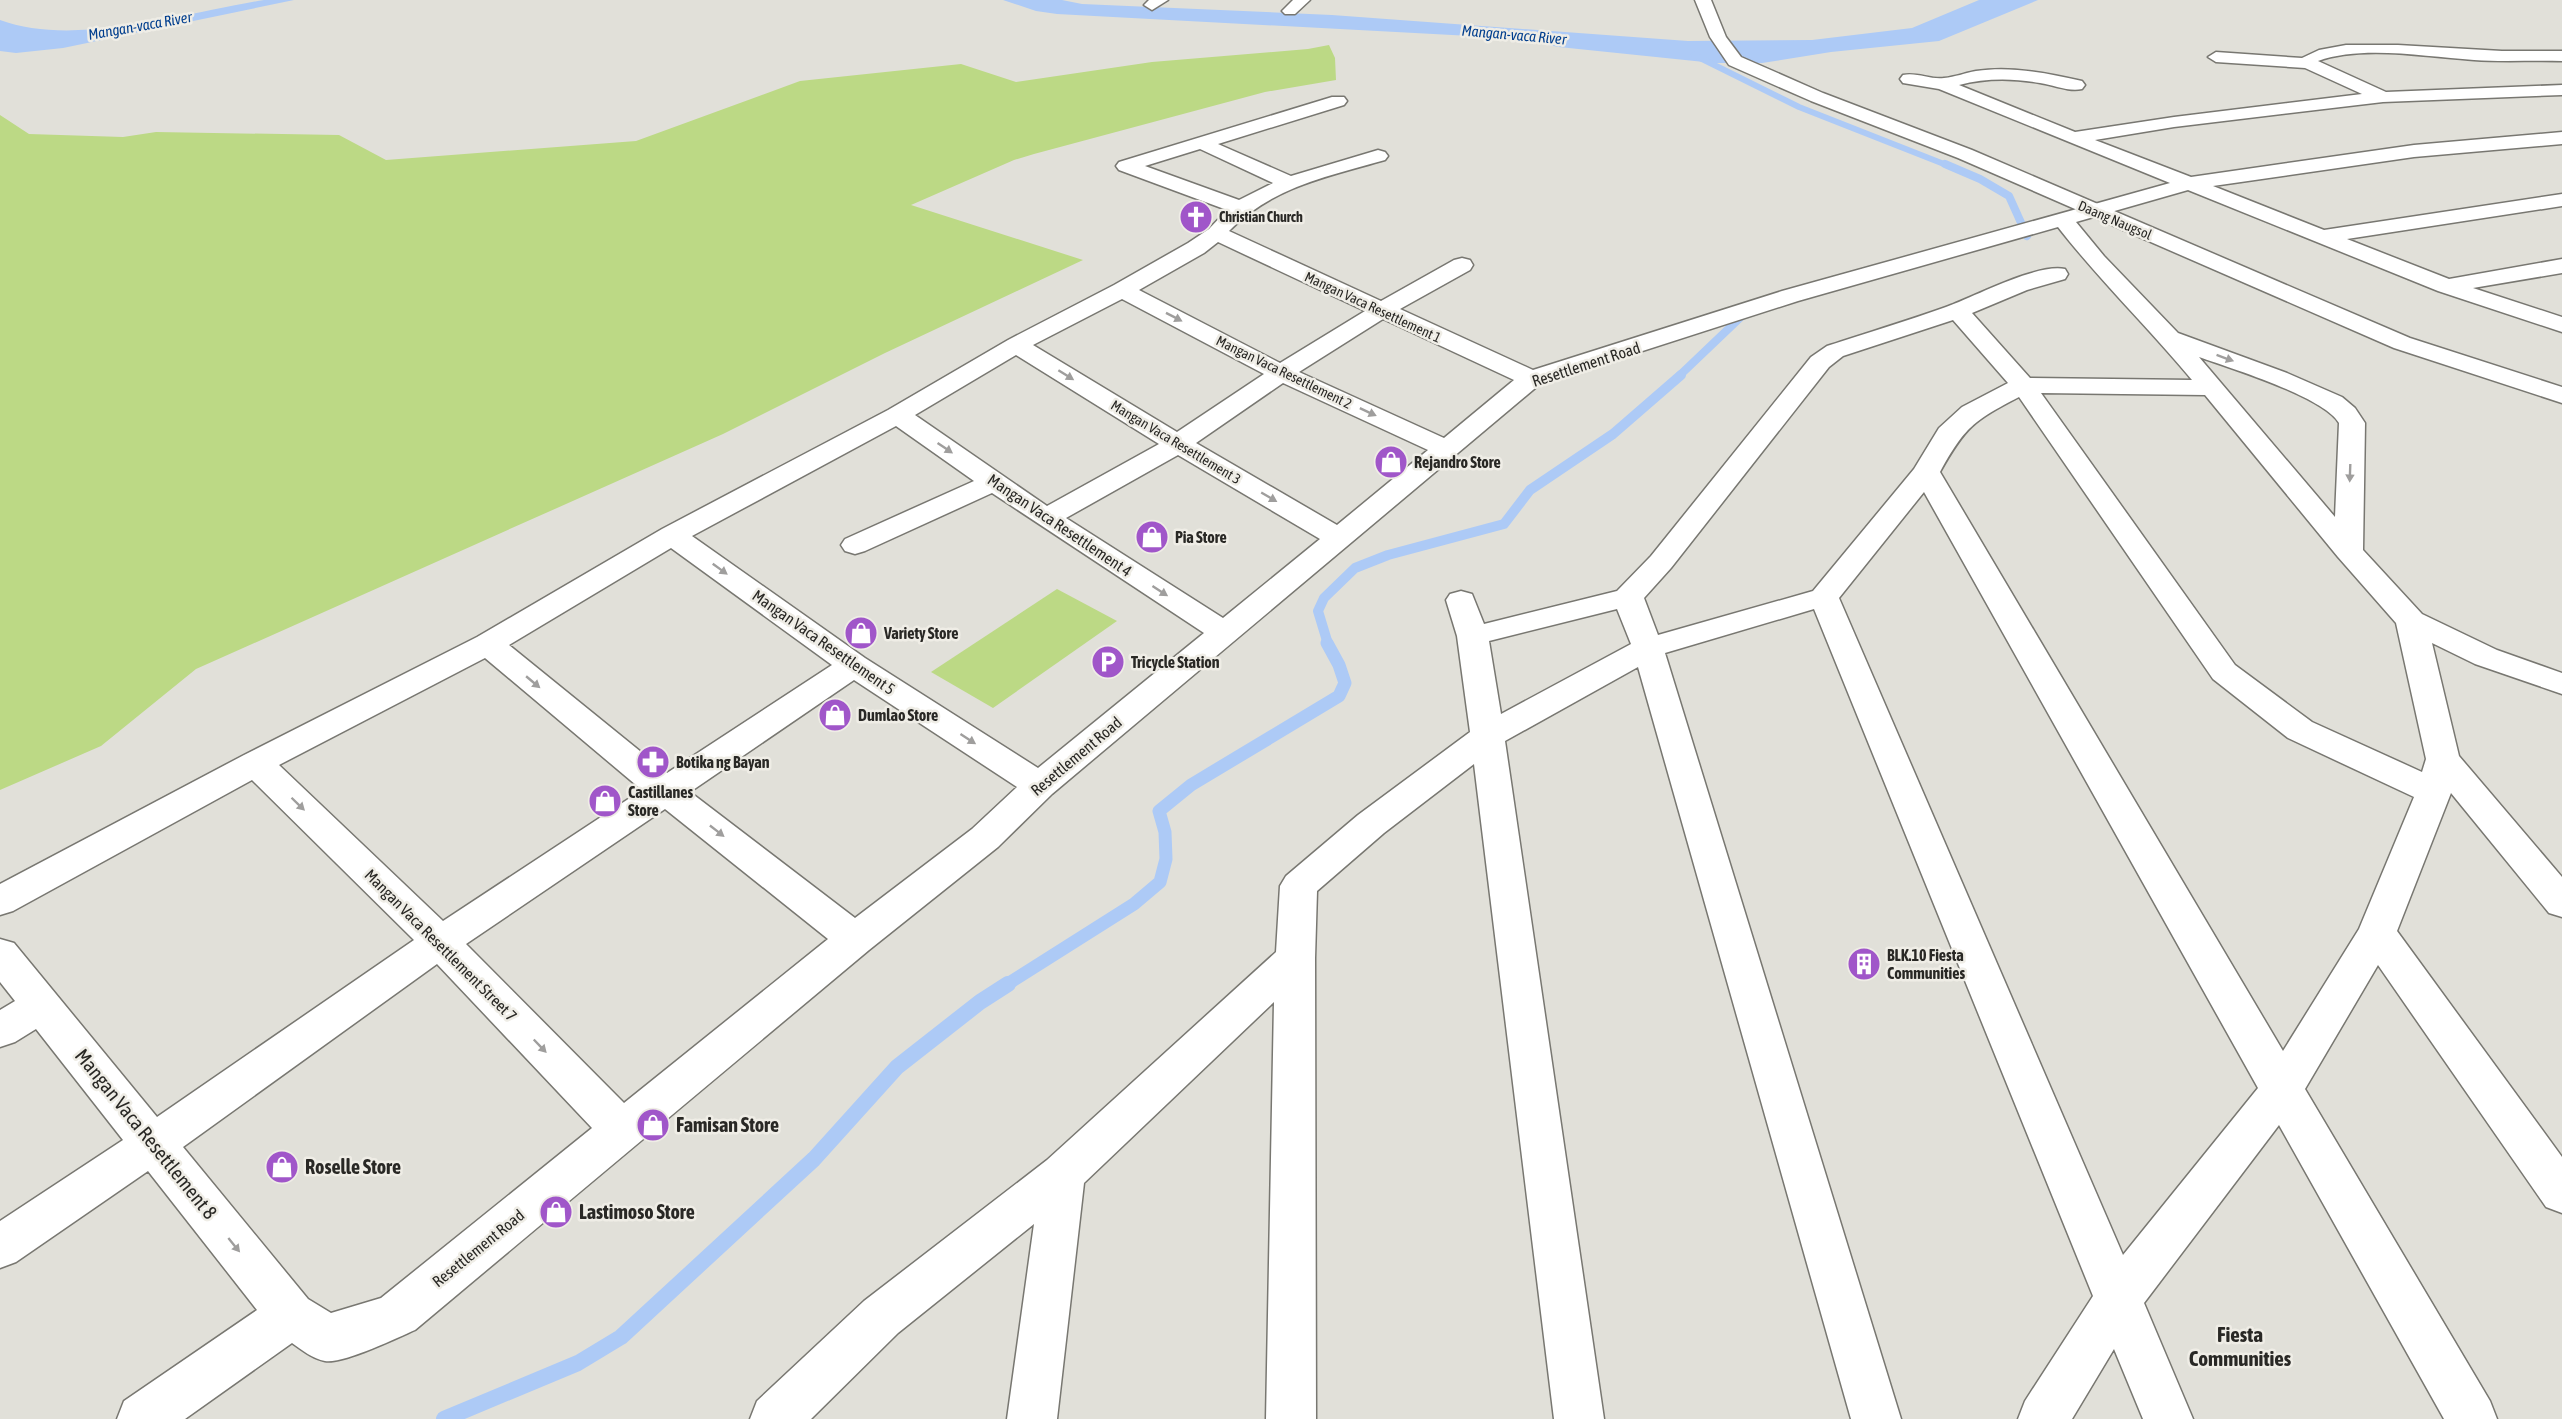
<svg xmlns="http://www.w3.org/2000/svg" width="2562" height="1419" viewBox="0 0 2562 1419" font-family="'Asap Condensed',sans-serif">
<style>
.green{fill:#bcd985}
.water{fill:#adcaf6}
.lines{fill:none;stroke-linecap:round;stroke-linejoin:round}
.stream-far4{stroke:#adcaf6;stroke-width:6}
.stream-far3{stroke:#adcaf6;stroke-width:8}
.stream-far2{stroke:#adcaf6;stroke-width:10}
.stream-far1{stroke:#adcaf6;stroke-width:13}
.stream{stroke:#adcaf6;stroke-width:16}
.minor-casing{stroke:#787771;stroke-width:3}
.secondary-casing{stroke:#787771;stroke-width:3}
.minor{fill:#fff;fill-rule:evenodd}
.secondary{fill:#fff;fill-rule:evenodd}
.oneway{fill:#9f9e9d}
.labels{text-anchor:middle;stroke-width:5;stroke-linejoin:round;paint-order:stroke}
.far-poi-label{font-size:14px;font-weight:bold;fill:#292825;stroke:#efede6;text-anchor:start}
.far-street-label{font-size:14px;fill:#292825;stroke:#efede6}
.far-water-label{font-size:15px;font-style:italic;fill:#003e8e;stroke:#efede6}
.street-label{font-size:16px;fill:#292825;stroke:#efede6}
.poi-label{font-size:16px;font-weight:bold;fill:#292825;stroke:#efede6;text-anchor:start}
.near-poi-label{font-size:20px;font-weight:bold;fill:#292825;stroke:#efede6;text-anchor:start}
.near-street-label{font-size:20px;fill:#292825;stroke:#efede6}
.near-neighbourhood-label{font-size:21px;font-weight:bold;fill:#292825;stroke:#efede6}
</style>
<rect width="100%" height="100%" fill="#e1e0d9"/>
<!-- green -->
<g class="green">
<path d="M1329,45l6,13 1,22 -71,12 -231,62 -20,6 -103,45 172,55 -198,93 -162,81 -527,235 -95,77 -101,44v-675l29,19 94,3 33,-5 183,3 47,25 250,-19 164,-60 161,-17 55,18 136,-20 156,-13z"/>
<path d="M1057,589l60,32 -124,87 -62,-36z"/>
</g>
<!-- water -->
<g class="water">
<path d="M264,0h30l-231,48 -47,5 -16,-2v-31c74,28 188,-8 264,-20z"/>
<path d="M1003,0h59l20,4 250,11 356,26 124,-1 100,-12 67,-28h59l-99,41 -108,11 -69,11h-48l-155,-16 -51,-9 -451,-24 -21,-3z"/>
</g>
<g class="lines">
<!-- stream-far4 -->
<path class="stream-far4" d="M1694,55l105,52 150,59"/>
<!-- stream-far3 -->
<g class="stream-far3">
<path d="M1945,164l35,15 29,17 18,40"/>
<path d="M1679,376l65,-62 6,-2"/>
</g>
<!-- stream-far2 -->
<path class="stream-far2" d="M1328,644l-10,-33 6,-13 31,-30 33,-13 116,-31 26,-34 83,-56 68,-59"/>
<!-- stream-far1 -->
<path class="stream-far1" d="M1006,985l128,-81 26,-22 6,-23 -1,-27 -6,-21 32,-26 148,-89 6,-13 -6,-18 -12,-22"/>
<!-- stream -->
<path class="stream" d="M444,1419l134,-56 43,-26 193,-178 83,-92 83,-65 28,-18"/>
<!-- minor casing -->
<g class="minor-casing">
<g id="minor">
<path d="M1149,0h19l-16,10 -8,-5z"/>
<path d="M1293,0h17l-15,14h-10l-3,-3z"/>
<path d="M2346,45h52l104,6h60v10c-29,-1 -59,1 -88,-1 -48,-3 -111,-15 -156,1l68,31 176,-7v10l-179,7 -209,25 -79,13 96,37 223,-32 148,-13v12l-148,13 -201,29 111,44 238,-36v12l-215,33 102,40 113,-20v14l-89,15 89,29v15l-124,-41 -250,-101 -112,32 28,34 74,77 109,40 55,24 13,11 10,15 -2,127 59,64 75,36 65,23v21l-87,-30 -43,-21 27,113 103,121v40l-13,-4 -98,-120 -54,138 165,226v56l-16,-6 -168,-242 -73,124 185,312 7,18h-53l-165,-294 -135,178 49,116h-50l-29,-70 -42,70h-54l7,-18 68,-105 -279,-687 -149,44 236,766h-50l-213,-752 -133,74 99,678h-50l-80,-655 -90,69 -67,58 -2,67 1,461h-50l8,-417 -190,181 -27,236h-50l27,-195 -136,109 -87,86h-61l7,-18 107,-100 183,-141 229,-208 4,-66 6,-10 72,-61 112,-83 -13,-96 -11,-36 4,-6 11,-3 11,3 12,30 133,-33 34,-35 160,-199 16,-11c39,-13 80,-25 119,-39 28,-10 91,-44 119,-38l3,5 -3,5 -38,11 -55,23 58,65 162,2c-43,-52 -92,-99 -134,-153l-260,74 -258,83 -488,410 -54,53 -129,103 -454,380c-18,8 -72,34 -90,31 -12,-2 -23,-11 -33,-18l-107,76h-68l7,-18 133,-91 -109,-139 -132,91 -16,6v-47l123,-81 -87,-111 -21,13 -15,5v-37l15,-9 -15,-19v-43l14,4 143,174 257,-177 -162,-160 -239,131 -13,4v-31l244,-129 233,-118 185,-108 226,-119 120,-70 106,-55 74,-42 21,-14 18,-19 -108,-40 -3,-4 3,-4 213,-65h12l3,4 -3,4 -126,39 73,32 87,-26 7,2 3,4 -3,4c-59,17 -111,26 -156,71l152,70 73,-41 8,-2 8,2 3,5 -3,5 -70,39 133,61 249,-79 388,-108 -231,-94 -36,-6 -3,-4 3,-4c14,-3 28,5 41,3 11,-1 21,-5 32,-7 36,-5 71,2 106,10l3,4 -3,4c-13,3 -29,-4 -42,-6 -27,-5 -55,-5 -81,2l116,47 99,-15 188,-23 -57,-26 -89,-6 -8,-5 8,-5 86,6 17,-8zM1200,149l73,34 -34,17 -94,-34zM1218,242l147,69 -85,52 -141,-73 65,-37zM1122,299l142,75 -87,58 -144,-87zM1383,319l131,61 -70,58 -145,-66zM1953,320l55,63 -46,24 -23,21 -25,41 -101,122 -155,44 -14,-37 27,-30 158,-201 14,-11zM1016,355l143,89 -112,62 -132,-91zM2199,357c31,11 125,40 140,66l-4,94zM1283,383l145,67 -91,75 -141,-82zM2041,393l164,2 133,162 58,66 30,136 -4,13 -110,-50 -77,-57zM2019,397l194,282 75,59 126,59 -55,132 -76,122 -343,-579c25,-45 33,-51 79,-75zM896,426l78,55 -129,58 -4,6 4,6 10,3 10,-3 127,-58 212,140 -166,135 -173,-110 -173,-122zM1178,455l142,84 -97,79 -157,-100zM1924,492l334,596 -135,167 -284,-657zM671,548l161,117 -165,108 -158,-128zM1617,609l14,35 -130,70 -12,-73zM485,658l157,132 -199,131 -164,-156zM854,680l163,107 -45,42 -117,89 -165,-126zM665,809l163,130 -204,164 -158,-159zM437,964l155,164 -211,170 -50,15 -23,-14 -125,-152z"/>
</g>
</g>
<!-- secondary casing -->
<g class="secondary-casing">
<path id="secondary" d="M1695,0h16l15,37 15,20 82,36 149,57 438,188 152,49v16l-168,-55 -436,-190 -147,-57 -82,-36 -19,-28z"/>
</g>
<!-- minor -->
<use href="#minor" class="minor"/>
<!-- secondary -->
<use href="#secondary" class="secondary"/>
</g>
<!-- one-way arrows -->
<defs><path id="oneway-solid" d="M-6-.8H1V-3.2L6.5 0L1 3.2V.8H-6Z" transform="scale(1.5)"/></defs>
<g class="oneway">
<use href="#oneway-solid" transform="translate(1174 317) rotate(27)"/>
<use href="#oneway-solid" transform="translate(2225 358) rotate(20)"/>
<use href="#oneway-solid" transform="translate(1066 375) rotate(32)"/>
<use href="#oneway-solid" transform="translate(1368 412) rotate(25)"/>
<use href="#oneway-solid" transform="translate(945 448) rotate(34)"/>
<use href="#oneway-solid" transform="translate(2350 473) rotate(92)"/>
<use href="#oneway-solid" transform="translate(1269 497) rotate(30)"/>
<use href="#oneway-solid" transform="translate(720 569) rotate(36)"/>
<use href="#oneway-solid" transform="translate(1160 591) rotate(33)"/>
<use href="#oneway-solid" transform="translate(533 682) rotate(40)"/>
<use href="#oneway-solid" transform="translate(968 739) rotate(33)"/>
<use href="#oneway-solid" transform="translate(298 804) rotate(44)"/>
<use href="#oneway-solid" transform="translate(717 831) rotate(38)"/>
<use href="#oneway-solid" transform="translate(540 1046) rotate(46)"/>
<use href="#oneway-solid" transform="translate(234 1245) rotate(51)"/>
</g>
<!-- icons -->
<defs>
<g id="church-disc" transform="scale(1.725)"><circle r="9.5" fill="#a056c9" stroke="#efede6"/><path d="M-1.2-6h2.4v3.5h3.3v2.4h-3.3V6h-2.4V-.1h-3.3v-2.4h3.3Z" fill="#fff"/></g>
<g id="shop-disc" transform="scale(1.725)"><circle r="9.5" fill="#a056c9" stroke="#efede6"/><path d="M-5-2.5h2.3a2.7 3.5 0 0 1 5.4 0H5L5.5 6h-11ZM-1.5-2.5h3a1.5 2.3 0 0 0-3 0Z" fill="#fff"/></g>
<g id="parking-disc" transform="scale(1.725)"><circle r="9.5" fill="#a056c9" stroke="#efede6"/><path d="M-3.5-5.5H1a3.5 3.5 0 0 1 0 7H-1V5.5H-3.5ZM-1-3.4V-.6H.8a1.4 1.4 0 0 0 0-2.8Z" fill="#fff"/></g>
<g id="pharmacy-disc" transform="scale(1.725)"><circle r="9.5" fill="#a056c9" stroke="#efede6"/><path d="M-2-6h4v4h4v4h-4v4h-4v-4h-4v-4h4Z" fill="#fff"/></g>
<g id="building-disc" transform="scale(1.725)"><circle r="9.5" fill="#a056c9" stroke="#efede6"/><path d="M-4-6H4V6H1V3H-1V6H-4ZM-2.5-4.3h1.7v1.8h-1.7ZM.8-4.3h1.7v1.8H.8ZM-2.5-1h1.7V.8h-1.7ZM.8-1h1.7V.8H.8Z" fill="#fff"/></g>
</defs>
<g fill-rule="evenodd">
<use href="#church-disc" x="1196" y="217"/>
<use href="#shop-disc" x="1391" y="462"/>
<use href="#shop-disc" x="1152" y="537"/>
<use href="#shop-disc" x="861" y="633"/>
<use href="#parking-disc" x="1108" y="662"/>
<use href="#shop-disc" x="835" y="715"/>
<use href="#pharmacy-disc" x="653" y="762"/>
<use href="#shop-disc" x="605" y="801"/>
<use href="#building-disc" x="1864" y="964"/>
<use href="#shop-disc" x="653" y="1125"/>
<use href="#shop-disc" x="282" y="1167"/>
<use href="#shop-disc" x="556" y="1212"/>
</g>
<g class="labels">
<!-- far-poi labels -->
<g class="far-poi-label">
<text x="1219" y="222">Christian Church</text>
</g>
<!-- far-street labels -->
<g class="far-street-label">
<text transform="translate(2115 220) rotate(23)" y="5">Daang Naugsol</text>
<text transform="translate(1373 307) rotate(25)" y="5">Mangan Vaca Resettlement 1</text>
<text transform="translate(1284 372) rotate(26)" y="5">Mangan Vaca Resettlement 2</text>
<text transform="translate(1176 442) rotate(31)" y="5">Mangan Vaca Resettlement 3</text>
</g>
<!-- far-water labels -->
<g class="far-water-label">
<text transform="translate(140 26) rotate(-10)" y="5">Mangan-vaca River</text>
<text transform="translate(1514 35) rotate(5)" y="5">Mangan-vaca River</text>
</g>
<!-- street labels -->
<g class="street-label">
<text transform="translate(1586 364) rotate(-18)" y="6">Resettlement Road</text>
<text transform="translate(1060 525) rotate(34)" y="6">Mangan Vaca Resettlement 4</text>
<text transform="translate(824 642) rotate(35)" y="6">Mangan Vaca Resettlement 5</text>
<text transform="translate(1076 756) rotate(-40)" y="6">Resettlement Road</text>
<text transform="translate(441 945) rotate(45)" y="6">Mangan Vaca Resettlement Street 7</text>
<text transform="translate(478 1248) rotate(-39)" y="6">Resettlement Road</text>
</g>
<!-- poi labels -->
<g class="poi-label">
<text x="1414" y="468">Rejandro Store</text>
<text x="1175" y="543">Pia Store</text>
<text x="884" y="639">Variety Store</text>
<text x="1131" y="668">Tricycle Station</text>
<text x="858" y="721">Dumlao Store</text>
<text x="676" y="768">Botika ng Bayan</text>
<text x="628" y="798">Castillanes<tspan x="628" dy="18">Store</tspan></text>
<text x="1887" y="961">BLK.10 Fiesta<tspan x="1887" dy="18">Communities</tspan></text>
</g>
<!-- near-poi labels -->
<g class="near-poi-label">
<text x="676" y="1132">Famisan Store</text>
<text x="305" y="1174">Roselle Store</text>
<text x="579" y="1219">Lastimoso Store</text>
</g>
<!-- near-street labels -->
<g class="near-street-label">
<text transform="translate(146 1134) rotate(51)" y="7">Mangan Vaca Resettlement 8</text>
</g>
<!-- near-neighbourhood labels -->
<g class="near-neighbourhood-label">
<text x="2240" y="1342">Fiesta<tspan x="2240" dy="24">Communities</tspan></text>
</g>
</g>
</svg>
